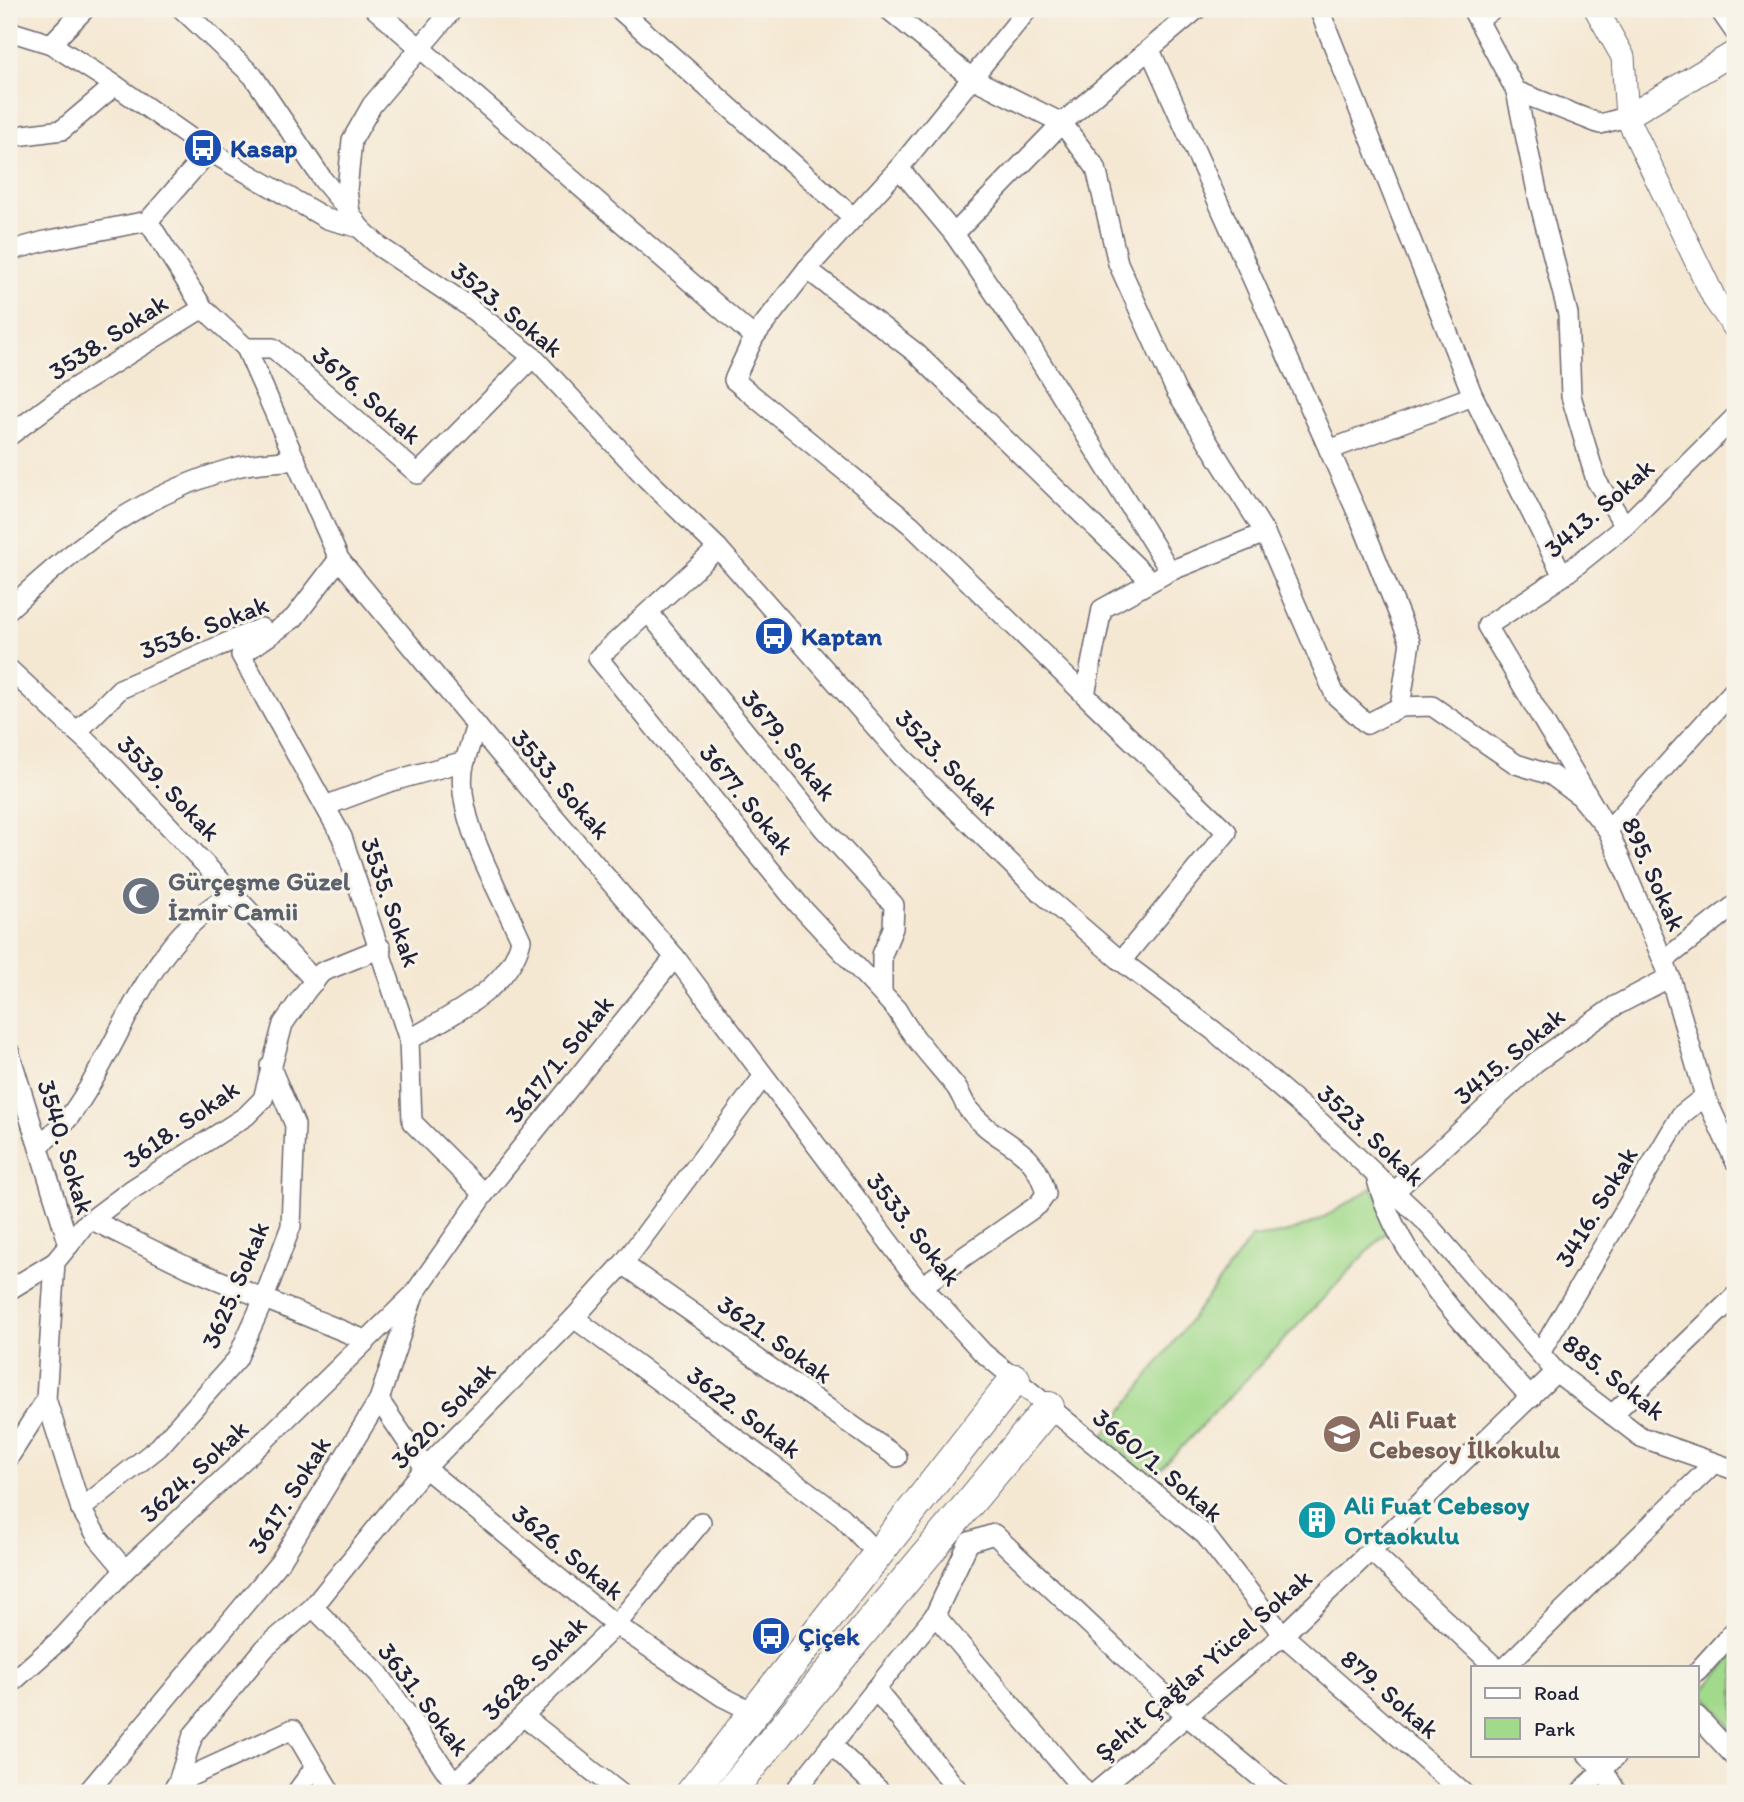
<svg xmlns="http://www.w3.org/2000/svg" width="1744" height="1802" viewBox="0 0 1744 1802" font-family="Itim,sans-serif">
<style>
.green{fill:#a2da8c;stroke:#627e64;stroke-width:2}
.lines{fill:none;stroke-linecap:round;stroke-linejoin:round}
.minor-casing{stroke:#6c6770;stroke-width:22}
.tertiary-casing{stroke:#6c6770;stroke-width:25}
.primary-casing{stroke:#6c6770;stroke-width:32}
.minor{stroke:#fff;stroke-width:19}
.tertiary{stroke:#fff;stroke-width:23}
.primary{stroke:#fff;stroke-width:30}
.labels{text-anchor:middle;stroke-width:6;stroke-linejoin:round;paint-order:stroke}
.transit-label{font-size:26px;font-weight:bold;fill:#164399;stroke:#f7f3e8;text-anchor:start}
.street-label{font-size:26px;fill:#22223b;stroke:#f7f3e8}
.worship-label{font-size:26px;font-weight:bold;fill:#5b616d;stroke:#f7f3e8;text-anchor:start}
.education-label{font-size:26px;font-weight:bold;fill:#785e54;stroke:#f7f3e8;text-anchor:start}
.culture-label{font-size:26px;font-weight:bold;fill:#0d838f;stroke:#f7f3e8;text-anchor:start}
</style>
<rect width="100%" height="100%" fill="#f7f3e8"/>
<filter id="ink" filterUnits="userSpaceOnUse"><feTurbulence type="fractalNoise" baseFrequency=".0143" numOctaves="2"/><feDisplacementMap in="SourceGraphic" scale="14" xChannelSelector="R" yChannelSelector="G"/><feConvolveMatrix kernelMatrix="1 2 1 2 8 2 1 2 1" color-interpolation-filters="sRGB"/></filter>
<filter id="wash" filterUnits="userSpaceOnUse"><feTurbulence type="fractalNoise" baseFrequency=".00686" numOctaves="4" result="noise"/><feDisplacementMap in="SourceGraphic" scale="28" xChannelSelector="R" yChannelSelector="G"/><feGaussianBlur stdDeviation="1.57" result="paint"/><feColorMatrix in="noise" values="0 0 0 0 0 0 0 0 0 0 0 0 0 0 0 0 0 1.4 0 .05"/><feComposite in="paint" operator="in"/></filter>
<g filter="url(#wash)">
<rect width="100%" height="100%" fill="#f5e8d3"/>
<!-- green -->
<g class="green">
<path d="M1371,1188l27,32 -246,258 -49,-41 149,-200c46,0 83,-25 119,-49z"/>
<path d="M1735,1654v78l-33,-40z"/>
</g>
</g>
<g filter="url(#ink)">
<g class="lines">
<!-- minor casing -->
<g class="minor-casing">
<g id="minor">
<path d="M182,9l71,67 70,104 27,32"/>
<path d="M375,9l379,328"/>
<path d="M453,9l-81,96 -20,35 -5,50 3,23 10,15 20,19 84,56 69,54 113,121 72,70 184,209 136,133 83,71 93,70 107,92 103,97 132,152 85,65 94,33"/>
<path d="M619,9l235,209"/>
<path d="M888,9l82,68 92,46 34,45 22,95 58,128 89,142 70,162 32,29 33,-17 32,-1 84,58 35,11 29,21 28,34 127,-141"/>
<path d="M1028,9l-129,159 -92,101 -53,68 -20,43 177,145 174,170 17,-86 68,-38 95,-38"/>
<path d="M1319,9l154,387 90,180"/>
<path d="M1472,9l44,82 84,33 27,-7"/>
<path d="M1719,9l16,23"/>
<path d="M1478,20l15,-11"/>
<path d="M9,31l42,13 64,41 94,66 118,68 33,9"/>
<path d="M51,44l34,-35"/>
<path d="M1150,50l211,471 49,121 -10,65"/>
<path d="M1516,91l23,110 29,113 3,82 25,84 29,46"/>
<path d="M9,137l53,-7 53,-45"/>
<path d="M899,168l55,66"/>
<path d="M148,221l55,87 43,40 93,211 161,195 175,203 247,329 60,66 223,183 78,100 180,158"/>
<path d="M9,251l36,-10 103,-20 61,-70"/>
<path d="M807,269l109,84 235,228"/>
<path d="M246,348h27l145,126 115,-117"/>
<path d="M1735,417l-110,109 -62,50 -76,50 121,204 62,147 35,119 30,65"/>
<path d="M9,436l60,-45 134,-83"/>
<path d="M1329,450l144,-54"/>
<path d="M718,548l-120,110 201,247 98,105c16,29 39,52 59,77 5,7 8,17 13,23 30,37 65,33 77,84l-8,11 -116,81"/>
<path d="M1170,571l-140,-226 -76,-111 108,-111 135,-114"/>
<path d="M9,609c70,-66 134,-116 228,-142 19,-5 40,-5 59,-7"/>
<path d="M649,613l175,216 70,76 -1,23 -11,27v38"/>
<path d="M270,635l-29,20 101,182 67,203 3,82 72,72"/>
<path d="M9,669l94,87 212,225"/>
<path d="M1085,695l142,137 -106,129"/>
<path d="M77,732l43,-43 141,-61 9,7 24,-17 45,-59"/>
<path d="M325,806l64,-24 76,-21 11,-36"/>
<path d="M1663,961l72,-56"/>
<path d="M409,1040c41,-25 100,-50 112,-100 -20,-46 -71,-130 -56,-179"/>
<path d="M9,1051l60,194 -14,17 -9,137 35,110 17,29 27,32"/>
<path d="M39,1146c10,-10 23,-19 31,-30 54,-74 77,-178 164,-223"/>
<path d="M1376,1176c22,88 96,155 155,222"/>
<path d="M1394,1192l142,-130 79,-56 55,-29"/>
<path d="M92,1220l97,48 176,72"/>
<path d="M69,1245l14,-19 48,-36 115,-74 17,-17 20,-75 23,-33 16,-19 59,-24"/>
<path d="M623,1264l274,193"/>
<path d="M9,1290l46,-28"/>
<path d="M574,1318l268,199 35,37"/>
<path d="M1540,1353l141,-238 24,-19"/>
<path d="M379,1400l46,68 191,157 107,72 30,15"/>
<path d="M1612,1415l123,-119"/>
<path d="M9,1457l37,-58"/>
<path d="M81,1509l78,-62 78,-88 26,-58 28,-75 4,-101 -25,-59"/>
<path d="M1371,1551l124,116"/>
<path d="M313,1607l66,67 81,117"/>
<path d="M935,1615l151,178"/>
<path d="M1505,1667l208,-203"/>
<path d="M1697,1672l38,-42"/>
<path d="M9,1685l54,-48 62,-67 140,-130 146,-143"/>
<path d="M875,1689l85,104"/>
<path d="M523,1716l97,77"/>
<path d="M1697,1716l38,41"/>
<path d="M831,1744l51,49"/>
<path d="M1588,1755l15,14 14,24"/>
<path d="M178,1782l115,-53 38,64"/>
<path d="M454,1783l162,-158 85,-103"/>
<path d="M87,1793l193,-231 99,-162 35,-106 70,-100 191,-237"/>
<path d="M171,1793l7,-11 15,-47 72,-87 48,-41 112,-139 149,-150 49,-54 140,-187"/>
<path d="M296,1793l19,-26"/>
<path d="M793,1793l142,-178 34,-73 25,-8 193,182 92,77"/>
<path d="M1095,1793l188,-158 273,-263"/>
<path d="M1580,1793l37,-38"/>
</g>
</g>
<!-- tertiary casing -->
<g class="tertiary-casing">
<g id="tertiary">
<path d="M1596,9l27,48 4,60 88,183 20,28"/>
<path d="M1627,117l108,-65"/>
</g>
</g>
<!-- primary casing -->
<g class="primary-casing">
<g id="primary">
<path d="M691,1793l324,-414"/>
<path d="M729,1793l320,-386"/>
</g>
</g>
<!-- minor -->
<use href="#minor" class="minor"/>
<!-- tertiary -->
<use href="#tertiary" class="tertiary"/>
<!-- primary -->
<use href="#primary" class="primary"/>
</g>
</g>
<!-- icons -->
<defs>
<g id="bus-disc" transform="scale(2.0125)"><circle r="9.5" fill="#1a4fb4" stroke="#f7f3e8"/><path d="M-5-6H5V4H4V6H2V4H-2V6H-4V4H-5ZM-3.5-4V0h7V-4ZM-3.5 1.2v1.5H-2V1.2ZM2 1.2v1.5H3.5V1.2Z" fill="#fff"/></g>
<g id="mosque-disc" transform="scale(2.0125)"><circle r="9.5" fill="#6b7280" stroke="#f7f3e8"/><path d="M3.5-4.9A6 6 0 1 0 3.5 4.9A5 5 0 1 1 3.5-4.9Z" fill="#fff"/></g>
<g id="school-disc" transform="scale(2.0125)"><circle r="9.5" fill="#8d6e63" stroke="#f7f3e8"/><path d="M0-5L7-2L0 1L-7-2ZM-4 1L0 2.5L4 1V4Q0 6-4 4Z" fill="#fff"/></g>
<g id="building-disc" transform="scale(2.0125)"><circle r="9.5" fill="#0f9aa8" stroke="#f7f3e8"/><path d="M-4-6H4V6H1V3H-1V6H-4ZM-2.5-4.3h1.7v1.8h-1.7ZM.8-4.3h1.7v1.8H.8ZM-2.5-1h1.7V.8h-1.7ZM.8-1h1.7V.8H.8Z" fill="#fff"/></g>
</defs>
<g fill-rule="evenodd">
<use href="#bus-disc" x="203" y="148"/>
<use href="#bus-disc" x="774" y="636"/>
<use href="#mosque-disc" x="141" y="896"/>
<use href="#school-disc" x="1342" y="1434"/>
<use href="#building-disc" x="1317" y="1520"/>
<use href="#bus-disc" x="771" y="1636"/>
</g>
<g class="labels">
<!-- transit labels -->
<g class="transit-label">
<text x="230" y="157">Kasap</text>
<text x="801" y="645">Kaptan</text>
<text x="798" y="1645">Çiçek</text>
</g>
<!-- street labels -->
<g class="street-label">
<text transform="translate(507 309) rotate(39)" y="9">3523. Sokak</text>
<text transform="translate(108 337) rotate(-33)" y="9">3538. Sokak</text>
<text transform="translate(367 395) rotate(41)" y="9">3676. Sokak</text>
<text transform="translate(1599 508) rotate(-41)" y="9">3413. Sokak</text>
<text transform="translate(204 627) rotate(-21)" y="9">3536. Sokak</text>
<text transform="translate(789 745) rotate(51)" y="9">3679. Sokak</text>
<text transform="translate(947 762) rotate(46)" y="9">3523. Sokak</text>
<text transform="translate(561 784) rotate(49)" y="9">3533. Sokak</text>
<text transform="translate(169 788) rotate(46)" y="9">3539. Sokak</text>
<text transform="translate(747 799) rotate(51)" y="9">3677. Sokak</text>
<text transform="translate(1654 874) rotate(66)" y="9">895. Sokak</text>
<text transform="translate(391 902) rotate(71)" y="9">3535. Sokak</text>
<text transform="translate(1509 1056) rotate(-40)" y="9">3415. Sokak</text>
<text transform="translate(559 1059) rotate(-51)" y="9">3617/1. Sokak</text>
<text transform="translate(181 1124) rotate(-35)" y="9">3618. Sokak</text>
<text transform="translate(1371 1135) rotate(43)" y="9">3523. Sokak</text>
<text transform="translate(66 1147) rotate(73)" y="9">3540. Sokak</text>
<text transform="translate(1596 1207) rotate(-59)" y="9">3416. Sokak</text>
<text transform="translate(914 1229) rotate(52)" y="9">3533. Sokak</text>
<text transform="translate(235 1285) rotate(-67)" y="9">3625. Sokak</text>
<text transform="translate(775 1339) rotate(35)" y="9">3621. Sokak</text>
<text transform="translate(1614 1377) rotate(38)" y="9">885. Sokak</text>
<text transform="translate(744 1412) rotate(37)" y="9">3622. Sokak</text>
<text transform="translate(443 1415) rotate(-46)" y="9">3620. Sokak</text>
<text transform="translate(1158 1465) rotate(40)" y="9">3660/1. Sokak</text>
<text transform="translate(194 1471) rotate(-43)" y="9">3624. Sokak</text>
<text transform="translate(289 1495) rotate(-58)" y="9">3617. Sokak</text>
<text transform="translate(568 1552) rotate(39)" y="9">3626. Sokak</text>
<text transform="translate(1203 1665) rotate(-41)" y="9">Şehit Çağlar Yücel Sokak</text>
<text transform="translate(534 1668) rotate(-45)" y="9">3628. Sokak</text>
<text transform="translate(1390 1694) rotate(41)" y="9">879. Sokak</text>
<text transform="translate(424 1699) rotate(53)" y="9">3631. Sokak</text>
</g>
<!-- worship labels -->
<g class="worship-label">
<text x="168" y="890">Gürçeşme Güzel<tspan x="168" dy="30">İzmir Camii</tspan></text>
</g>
<!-- education labels -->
<g class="education-label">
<text x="1369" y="1428">Ali Fuat<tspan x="1369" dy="30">Cebesoy İlkokulu</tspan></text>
</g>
<!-- culture labels -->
<g class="culture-label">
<text x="1344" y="1514">Ali Fuat Cebesoy<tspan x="1344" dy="30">Ortaokulu</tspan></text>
</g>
</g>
<!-- margin -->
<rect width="1744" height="1802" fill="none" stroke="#f7f3e8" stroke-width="35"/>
<!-- legend -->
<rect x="1471" y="1666" width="228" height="91" fill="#f7f3e8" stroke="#a29fa3" stroke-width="2"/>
<rect x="1485" y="1688" width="35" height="10" fill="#ffffff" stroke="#a29fa3" stroke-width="2"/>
<text x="1534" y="1700" font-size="21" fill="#22223b">Road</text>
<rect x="1485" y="1718" width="35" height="21" fill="#a2da8c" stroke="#a29fa3" stroke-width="2"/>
<text x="1534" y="1736" font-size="21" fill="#22223b">Park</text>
</svg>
